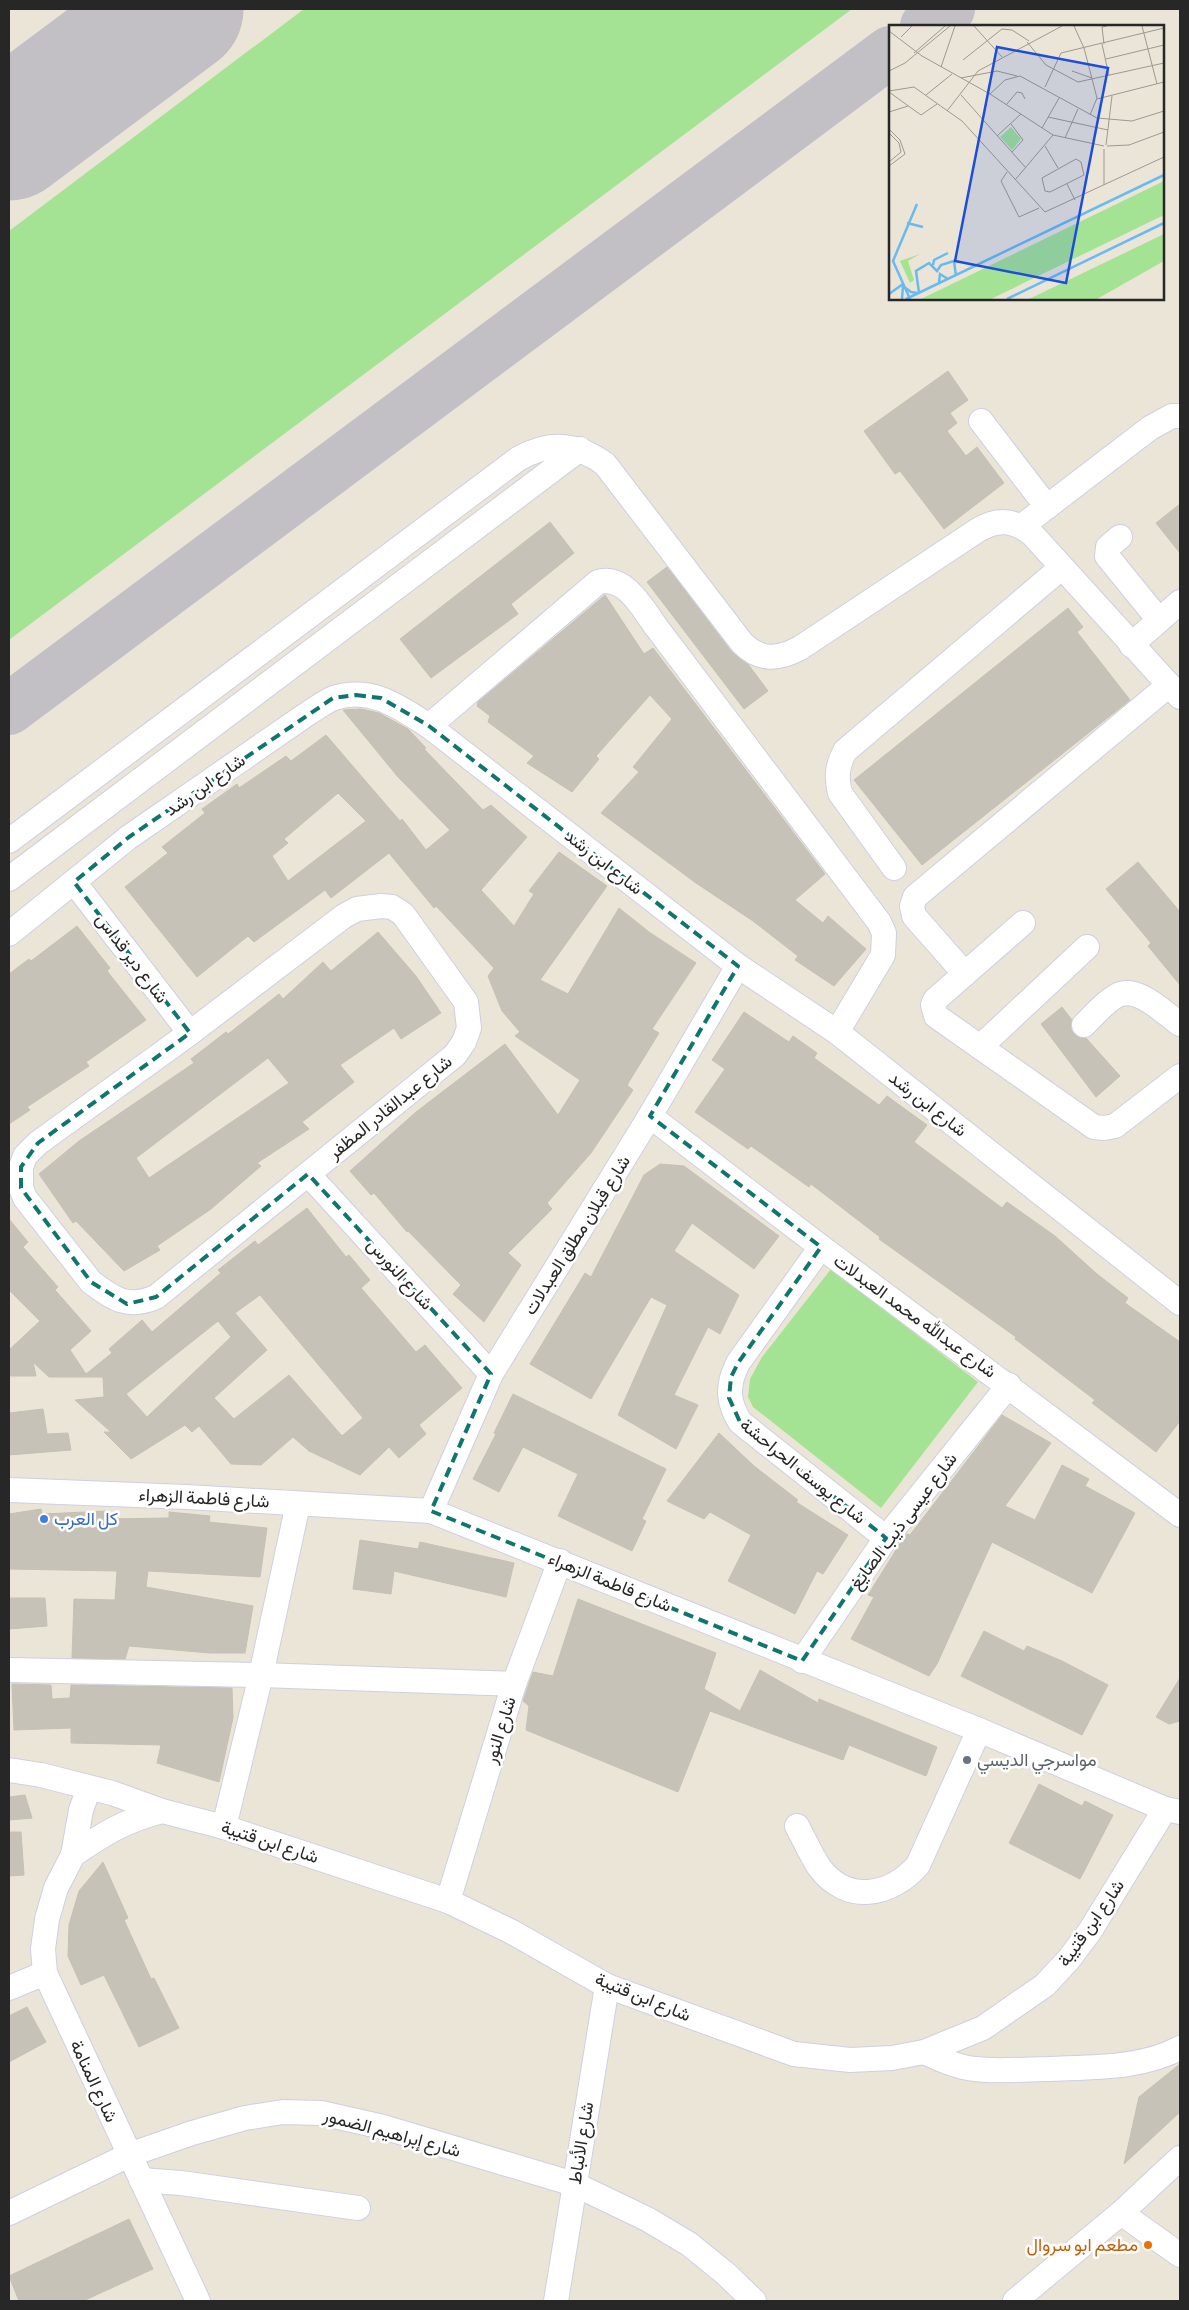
<svg xmlns="http://www.w3.org/2000/svg" width="1189" height="2310" viewBox="0 0 1189 2310" font-family="'Alegreya Sans',Vazirmatn,sans-serif">
<style>
.green{fill:#a4e393}
.lines{fill:none;stroke-linecap:round;stroke-linejoin:round}
.taxiway{stroke:#c3c0c5;stroke-width:52}
.runway{stroke:#c3c0c5;stroke-width:131}
.building{fill:#c6c2b8;stroke:#c5c1b2;fill-rule:evenodd}
.minor-casing{stroke:#cecfe1;stroke-width:26}
.minor{stroke:#fff;stroke-width:24}
.marked{fill:none;stroke:#0f766e;stroke-width:4;stroke-dasharray:10 6;stroke-linejoin:round}
.shop-dot{fill:#3f7fe0;stroke:#fff;stroke-width:2}
.worship-dot{fill:#6b7280;stroke:#fff;stroke-width:2}
.food-dot{fill:#e8710a;stroke:#fff;stroke-width:2}
.labels{text-anchor:middle;stroke-width:5;stroke-linejoin:round;paint-order:stroke}
.street-label{font-size:18px;fill:#272727;stroke:#fff}
.shop-label{font-size:18px;fill:#366cbe;stroke:#fff;text-anchor:start}
.worship-label{font-size:18px;fill:#5b616d;stroke:#fff;text-anchor:start}
.food-label{font-size:18px;fill:#c56008;stroke:#fff;text-anchor:end}
.inset-river{fill:none;stroke:#68baf0;stroke-width:2.5}
.inset-road{fill:none;stroke:#9d9991;stroke-width:1}
.view{fill:#1d4ed8;fill-opacity:0.15;stroke:#1d4ed8;stroke-width:2.5}
.inset-edge{fill:none;stroke:#272727;stroke-width:2.5}
</style>
<rect width="100%" height="100%" fill="#ebe5d8"/>
<!-- green -->
<g class="green">
<path d="M304,9h548l-843,631v-409z"/>
<path d="M831,1269l147,113 -97,126 -128,-101 -5,-10 2,-18 12,-22z"/>
</g>
<g class="lines">
<!-- taxiway -->
<g class="taxiway">
<path d="M926,26l23,-17"/>
<path d="M9,709l881,-657"/>
</g>
<!-- runway -->
<path class="runway" d="M9,135l169,-126"/>
</g>
<!-- building -->
<g class="building">
<path d="M948,371l20,29 -18,13 7,10 -10,8 19,25 11,-9 27,36 -60,46 -44,-58 -5,3 -31,-43z"/>
<path d="M1180,504v49l-24,-30z"/>
<path d="M550,522l24,31 -63,51 7,10 -87,64 -31,-39z"/>
<path d="M667,567l64,84 17,13 20,27 -24,18 -97,-127z"/>
<path d="M605,595l39,59 9,-6 172,226 -30,26 28,23 5,-7 38,33 -32,37 -39,-26 3,-4 -45,-35 -57,-38 -95,-70 38,-41 -6,-5 39,-48 -22,-24 -54,61 3,3 -27,33 -45,-29 7,-7 -46,-34 2,-6 -13,-10 1,-4z"/>
<path d="M1068,608l15,19 -6,5 53,68 -208,165 -68,-85z"/>
<path d="M361,709l18,4 29,16 18,19 -2,1 59,61 8,-5 36,32 -46,53 33,36 20,-32 -5,-3 30,-39 48,34 -67,94 28,14 51,-86 30,24 47,31 -44,66 7,4 -32,52 6,5 -42,63 -44,50 5,6 -44,44 13,12 -37,57 -31,-28 8,-9 -53,-54 -1,1 -33,-39 -3,2 -21,-24 66,-59 89,-68 53,71 22,-35 -65,-44 5,-4 -18,-21 -14,-35 6,-8 -58,-62 -2,2 -45,-55 -58,45 -6,-8 -71,52 -6,-6 -51,41 -72,-90 43,-34 -6,-6 43,-34 -3,-4 35,-25 2,4 47,-32 5,5 35,-26 74,86 2,-2 24,31 24,-20 -52,-53 -55,-67zM338,793l28,28 -78,60 -16,-25 16,-13 -4,-4z"/>
<path d="M1138,862l42,50v73l-32,-39 3,-3 -45,-54z"/>
<path d="M77,926l33,42 -3,3 39,49 -60,42 3,4 -62,41 3,3 -21,14v-150l20,-15 2,2z"/>
<path d="M378,932l38,44 25,37 -40,26 -7,-11 -54,37 14,17 -52,40 7,7 -52,34 4,3 -50,43 -54,37 3,4 -36,21 -48,-50 -3,2 -34,-49 40,-33 115,-78 -3,-4 35,-27 2,2 51,-40 4,5 40,-37 8,9zM268,1058l21,25 -140,95 -13,-20z"/>
<path d="M1062,1007l10,13 -1,8 3,6 12,4 34,38 -24,21 -55,-73z"/>
<path d="M744,1012l45,30 4,-6 24,17 -3,5 65,47 8,-9 40,29 -13,17 88,66 5,-6 48,34 42,38 31,24 -3,5 55,39v79l-24,31 -64,-49 3,-3 -80,-61 1,-2 -137,-98 1,-2 -69,-53 -2,3 -58,-41 -3,3 -53,-37 30,-43 -13,-9z"/>
<path d="M660,1164l24,2 95,70 -25,33 -62,-46 -18,28 65,44 -19,39 -12,-7 -34,68 24,10 -22,44 -58,-34 49,-110 -16,-8 -60,102 -61,-35 55,-91 6,4 53,-102z"/>
<path d="M307,1208l39,49 3,-2 21,25 -9,8 55,64 9,-7 37,43 -43,37 7,9 -27,24 -10,-11 -29,28 -51,-24 -16,-14 -32,28 -30,-1 -32,-38 -7,6 -7,-7 -54,34 -27,-27h7l-36,-32 29,-3 -1,-20h-54l-16,-15 3,14h-27v-26l31,-29 -31,-31v-71l19,23 -5,5 35,40 -3,3 36,41 -21,19 16,24 26,-21 -3,-4 33,-29 10,12 69,-59 -3,-3 37,-29 3,4zM260,1295l103,123 -21,18 -53,-61 -55,44 -20,-21 53,-48 -32,-37zM218,1321l13,16 -84,80 -21,-23z"/>
<path d="M513,1394l153,75 -24,50 4,2 -14,30 -74,-35 20,-42 -55,-27 -24,45 -26,-13 23,-45 -2,-1z"/>
<path d="M43,1409l4,25 21,-1 3,17 -62,5v-42z"/>
<path d="M1002,1415l49,28 -46,63 30,14 27,-55 27,14 -4,7 50,27 -43,80 -100,-51 -55,122 -8,12 -78,-37 23,-42 -6,-2 33,-53 6,-8 3,1z"/>
<path d="M719,1433l35,33 44,34 -2,2 52,33 -25,39 -6,-3 -22,43 -67,-33 23,-46 -41,-23 -6,7 -37,-18z"/>
<path d="M41,1509l1,5 66,-3 -1,8 62,-1v-6l41,4 -1,6 58,6 -7,49 -112,-6 -2,16 107,19 -8,47h-35l-81,-7 -4,13 -53,-1 2,-59 41,1 2,-29 -108,-2v-55z"/>
<path d="M360,1540l58,9 2,-7 94,21 -8,34 -112,-26 -3,23 -38,-5z"/>
<path d="M9,1598h36l2,28 -38,3z"/>
<path d="M578,1599l138,54 -12,36 36,22 20,-41 58,33 1,-4 118,48 -11,29 -77,-31 -6,15 -133,-49 -32,81 -152,-62 3,-24 -6,-5 10,-29 20,4z"/>
<path d="M984,1631l40,20 3,-5 35,15 46,24 -26,50 -121,-59z"/>
<path d="M1180,1678v43l-11,3 -13,-7z"/>
<path d="M12,1684l39,1 1,14 18,-1 1,-13 161,3 1,30 -14,64 -62,-19 4,-18 -90,-2v-15l-57,2z"/>
<path d="M1039,1784l43,22 3,-5 28,14 -33,64 -71,-36z"/>
<path d="M25,1795l7,23 -23,2v-23z"/>
<path d="M9,1832h12l3,43 -15,1z"/>
<path d="M103,1862l25,56 -4,2 27,59 3,-1 25,50 -40,19 -35,-72 -23,10 -13,-29 1,-31 10,-34z"/>
<path d="M27,2007l19,35 -37,20v-46z"/>
<path d="M1180,2064v48l-56,52 15,-67z"/>
<path d="M129,2219l24,50 -70,32h-64l-10,-25z"/>
</g>
<g class="lines">
<!-- minor casing -->
<g class="minor-casing">
<g id="minor">
<path d="M981,421l66,86"/>
<path d="M1022,526l128,-98 22,-12h8"/>
<path d="M1120,537l-12,10 -1,9 52,64"/>
<path d="M1131,645l49,-43"/>
<path d="M429,726l169,-144c27,-8 45,27 59,46l222,294 5,11 -1,22 -46,77"/>
<path d="M9,841l509,-382c31,-18 58,-16 87,5l137,179c18,18 36,17 58,5l178,-118c20,-12 36,-10 54,4l148,163"/>
<path d="M894,868l-54,-75c-4,-16 -3,-27 5,-42l216,-183"/>
<path d="M9,879l571,-430"/>
<path d="M74,882l116,151"/>
<path d="M381,906l11,1 11,7 63,88 3,26 -5,14 -9,13 -299,242c-28,12 -43,2 -65,-15l-66,-84 -4,-10v-21l4,-11 13,-13 152,-110 154,-117 13,-7z"/>
<path d="M1023,923l-88,77 -2,5 3,11 158,111 10,1 11,-2 65,-50"/>
<path d="M9,934l120,-97 181,-125c7,-4 16,-11 24,-14 38,-12 65,9 95,28l309,240 99,66 343,271"/>
<path d="M965,974l-51,-58 -2,-10 3,-9 254,-212"/>
<path d="M1084,1025c10,-10 20,-22 32,-29 21,-12 48,17 64,28"/>
<path d="M980,1047l107,-100"/>
<path d="M650,1116l171,131 359,268"/>
<path d="M308,1174l183,200"/>
<path d="M821,1247l-83,116c-11,22 -11,38 2,59l146,116"/>
<path d="M9,1490l178,7 244,14 548,219 186,79 15,3"/>
<path d="M431,1511l60,-137 159,-258 88,-150"/>
<path d="M802,1661l84,-123 123,-153"/>
<path d="M9,1670l252,5 253,9"/>
<path d="M9,1770l32,5 71,18 50,18 62,16 224,74 64,31 95,54 187,68 56,6 42,-2 32,-6 59,-24 62,-43 24,-26 21,-28 75,-122"/>
<path d="M89,1788l-8,22 -8,45 -17,33 -9,31 -4,30 2,24 153,328"/>
<path d="M797,1826c7,13 14,29 22,41 28,38 72,29 99,-2l61,-135"/>
<path d="M224,1827l37,-152 37,-171"/>
<path d="M73,1855c30,-21 53,-35 89,-44"/>
<path d="M448,1901l66,-217 46,-123"/>
<path d="M9,1988l36,-15"/>
<path d="M924,2052c17,8 33,15 51,17 24,3 49,0 73,0 45,-2 92,0 132,-21"/>
<path d="M141,2180l40,3 177,25"/>
<path d="M9,2213l120,-58 63,-22 53,-15 38,-6 38,1 62,14 191,57 73,35 42,25 37,30 28,27"/>
<path d="M1121,2213l59,42"/>
<path d="M556,2301l51,-315"/>
<path d="M1015,2301l106,-88 59,-55"/>
</g>
</g>
<!-- minor -->
<use href="#minor" class="minor"/>
</g>
<!-- marked area -->
<path class="marked" d="M356,695l25,3 48,28 309,240 -88,150 171,131 -83,116 -7,14 -2,21 11,24 146,116 -84,123 -371,-150 60,-137 -183,-200 -152,123 -29,7 -36,-22 -70,-94v-21l17,-24 152,-110 -116,-151 55,-45 204,-139z"/>
<!-- markers -->
<circle class="shop-dot" cx="44" cy="1519" r="5"/>
<circle class="worship-dot" cx="967" cy="1760" r="5"/>
<circle class="food-dot" cx="1148" cy="2245" r="5"/>
<g class="labels">
<!-- street labels -->
<g class="street-label">
<text transform="translate(205 785) rotate(-35)" y="6">شارع ابن رشد</text>
<text transform="translate(604 862) rotate(38)" y="6">شارع ابن رشد</text>
<text transform="translate(132 958) rotate(53)" y="6">شارع دير قداس</text>
<text transform="translate(928 1104) rotate(38)" y="6">شارع ابن رشد</text>
<text transform="translate(390 1107) rotate(-39)" y="6">شارع عبدالقادر المظفر</text>
<text transform="translate(577 1235) rotate(-58)" y="6">شارع قبلان مطلق العبدلات</text>
<text transform="translate(400 1274) rotate(48)" y="6">شارع النورس</text>
<text transform="translate(915 1316) rotate(36)" y="6">شارع عبدالله محمد العبدلات</text>
<text transform="translate(803 1471) rotate(39)" y="6">شارع يوسف الحراحشة</text>
<text transform="translate(204 1498) rotate(3)" y="6">شارع فاطمة الزهراء</text>
<text transform="translate(903 1521) rotate(-53)" y="6">شارع عيسى ذيب الصايغ</text>
<text transform="translate(610 1582) rotate(22)" y="6">شارع فاطمة الزهراء</text>
<text transform="translate(500 1730) rotate(-73)" y="6">شارع النور</text>
<text transform="translate(270 1842) rotate(18)" y="6">شارع ابن قتيبة</text>
<text transform="translate(1091 1923) rotate(-55)" y="6">شارع ابن قتيبة</text>
<text transform="translate(643 1997) rotate(22)" y="6">شارع ابن قتيبة</text>
<text transform="translate(94 2081) rotate(65)" y="6">شارع المنامة</text>
<text transform="translate(392 2133) rotate(15)" y="6">شارع إبراهيم الضمور</text>
<text transform="translate(581 2143) rotate(-81)" y="6">شارع الأنباط</text>
</g>
<!-- shop labels -->
<g class="shop-label">
<text x="54" y="1525">كل العرب</text>
</g>
<!-- worship labels -->
<g class="worship-label">
<text x="977" y="1766">مواسرجي الديسي</text>
</g>
<!-- food labels -->
<g class="food-label">
<text x="1138" y="2251">مطعم ابو سروال</text>
</g>
</g>
<!-- overview -->
<g transform="translate(889 25)">
<rect width="275" height="275" fill="#ebe5d8"/>
<path d="M122,102l10,12 -9,11 -12,-13zM275,156v34l-173,84h-70zM275,209v27l-67,38h-68zM31,229l-12,7 6,19 -4,3 -10,-22z" fill="#a4e393"/>
<path class="inset-river" d="M18,198l16,4M44,240l1,-5 14,-7M50,258l1,-9 8,5M30,268l-3,-22 13,-8 8,8 4,-6 13,-4 2,15M0,269l14,-10M13,274l1,-13 8,6 6,1M17,274l258,-124M21,274l-17,-38 24,-57M118,274l157,-76"/>
<path class="inset-road" d="M85,1l28,31M185,1l10,22 13,50 -7,17M253,1l15,58M0,6l33,25 68,38 63,41 51,11M12,12l11,-11M138,17l19,23 32,17 86,-19M213,19l7,32M215,19l-2,-17 5,-1M25,28l31,-27M217,34l58,-14M74,35l39,-31 10,1 17,11M52,42l14,-41M0,46l16,-8 45,-37M183,46l20,7M72,53l36,-7 20,5M156,62l16,-34 103,-25M0,66l25,-4 28,20M0,67l32,23 16,-11M101,69l15,-14 15,-4 77,42 35,3 32,-10M37,70l26,-21M72,70l65,73M208,74l67,-17M117,80l11,-13 5,1 3,6M53,82l20,14 83,91 119,-55M58,86l31,-40 84,-45M0,87l19,-6M159,92l60,13M122,99l12,16 -11,12M153,103l17,-30M0,104l11,11 5,14 -16,12M0,108l10,10 2,9 -12,10M108,111l24,-22M176,113l13,-29M217,120l6,-49M156,121l13,22M218,121l22,-1 35,-13M215,124v36M187,134l5,3 3,13 -34,17 -5,-1 -3,-13zM118,147l-6,9 18,36 20,-9M126,155l38,-45M178,159l8,16"/>
<path class="view" d="M108,22l111,21 -42,215 -111,-22z"/>
<rect width="275" height="275" class="inset-edge"/>
</g>
<!-- border -->
<rect width="1189" height="2310" fill="none" stroke="#272727" stroke-width="20"/>
</svg>
